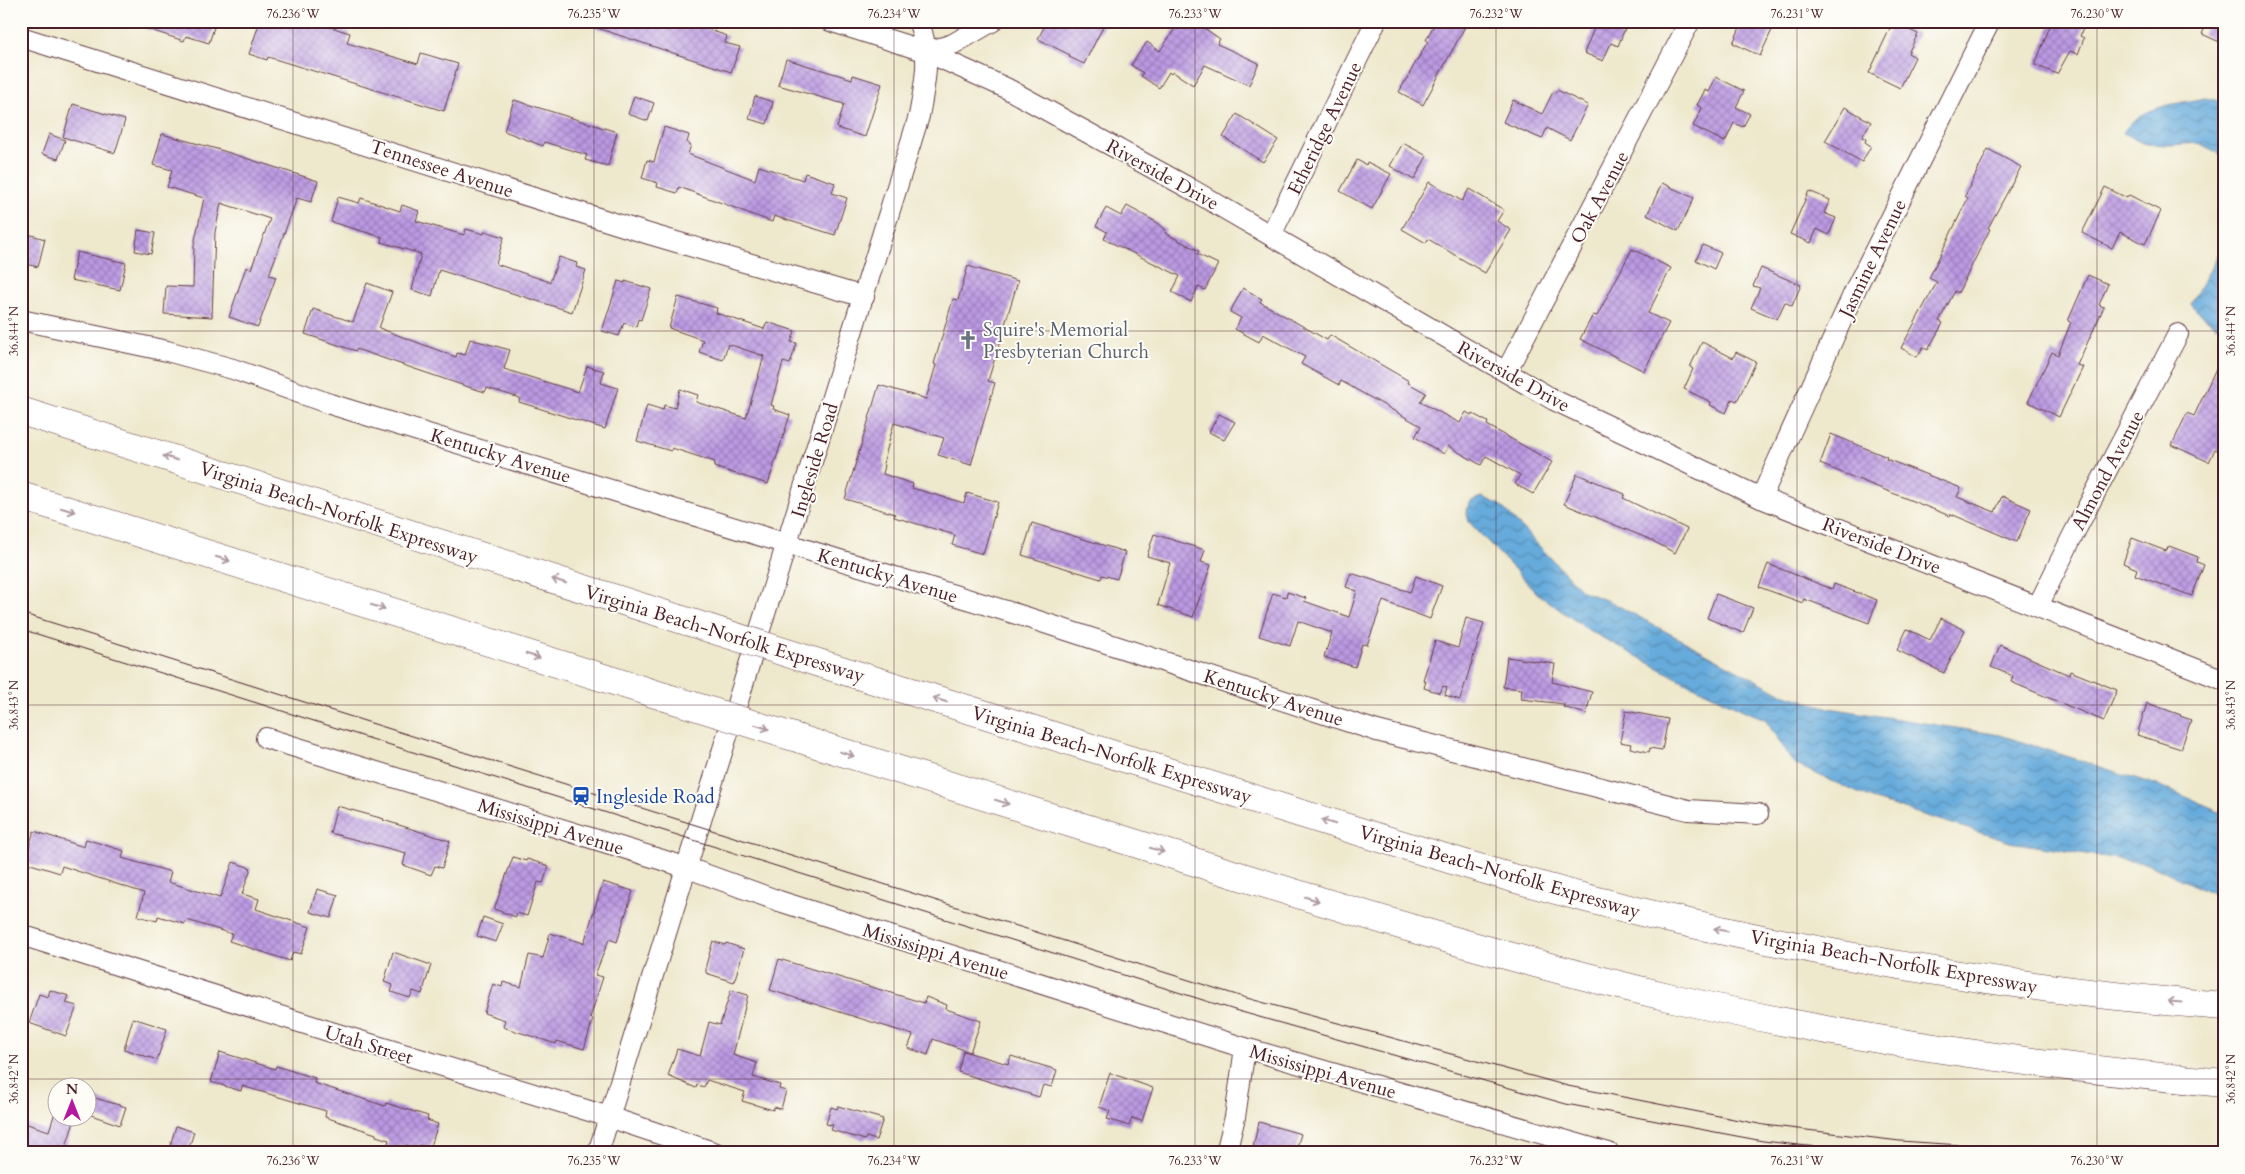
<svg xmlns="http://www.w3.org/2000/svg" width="2245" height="1174" viewBox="0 0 2245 1174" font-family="Cardo,serif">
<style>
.water{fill:url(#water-waves);stroke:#586583}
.building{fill:url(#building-cross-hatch)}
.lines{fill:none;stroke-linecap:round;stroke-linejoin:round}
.minor-casing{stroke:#633d43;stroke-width:22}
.motorway-casing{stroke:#633d43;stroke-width:29}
.minor{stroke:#fff;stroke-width:20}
.motorway{stroke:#fff;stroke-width:28}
.tram{stroke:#4a1f2b;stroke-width:1}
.motorway-bridge-casing{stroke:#633d43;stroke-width:29;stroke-linecap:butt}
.motorway-bridge{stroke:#fff;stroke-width:28}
.oneway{stroke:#ae9aa0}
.ticks{fill:none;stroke:#4a1f2b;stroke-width:1;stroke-opacity:0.45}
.labels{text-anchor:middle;stroke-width:4;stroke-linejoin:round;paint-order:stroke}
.street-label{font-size:19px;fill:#4a1f2b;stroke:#fdfcf7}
.worship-label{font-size:19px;fill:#5b616d;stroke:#fdfcf7;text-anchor:start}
.transit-label{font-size:19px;fill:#164399;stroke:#fdfcf7;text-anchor:start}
.neatline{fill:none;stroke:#4a1f2b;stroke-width:2}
.ticks-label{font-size:12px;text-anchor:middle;fill:#4a1f2b}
</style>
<defs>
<pattern id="water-waves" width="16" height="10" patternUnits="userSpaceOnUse" patternTransform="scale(1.25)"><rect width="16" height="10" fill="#66abdb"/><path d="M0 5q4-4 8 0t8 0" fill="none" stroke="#568bb2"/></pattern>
<pattern id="building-cross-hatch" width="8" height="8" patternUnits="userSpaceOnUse" patternTransform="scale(1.25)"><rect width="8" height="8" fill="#bb9ae3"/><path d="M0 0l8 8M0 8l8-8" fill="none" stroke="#9a7db8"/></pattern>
</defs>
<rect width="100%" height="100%" fill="#fdfcf7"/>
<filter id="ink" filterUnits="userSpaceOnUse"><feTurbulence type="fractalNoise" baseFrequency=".02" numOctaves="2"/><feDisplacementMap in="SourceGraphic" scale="10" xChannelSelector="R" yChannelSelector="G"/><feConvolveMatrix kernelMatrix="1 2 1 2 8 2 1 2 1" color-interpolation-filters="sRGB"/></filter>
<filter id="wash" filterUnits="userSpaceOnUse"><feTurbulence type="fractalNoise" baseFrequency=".0096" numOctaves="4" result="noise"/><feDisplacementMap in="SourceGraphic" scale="20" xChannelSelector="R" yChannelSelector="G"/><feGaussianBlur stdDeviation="1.12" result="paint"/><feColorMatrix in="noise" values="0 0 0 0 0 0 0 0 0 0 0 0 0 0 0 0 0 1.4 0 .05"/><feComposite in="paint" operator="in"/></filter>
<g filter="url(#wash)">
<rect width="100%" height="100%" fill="#eee8cc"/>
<!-- water -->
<g class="water">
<path d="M2205,98l19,4v54l-25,-13 -28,2 -27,-1 -21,-11c16,-27 53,-29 82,-35z"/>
<path d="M2224,245v78l-8,3 -19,-15 -6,-8z"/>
<path d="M1482,497l18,8 82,86 29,11 171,92 47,14 171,27 160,51 64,27v87l-74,-36 -140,-22 -138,-43 -78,-35 -29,-45 -22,-9 -64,-31 -89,-48 -51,-36 -70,-73 -3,-12 5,-9z"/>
</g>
<g id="blocks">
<!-- building -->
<g class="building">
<path d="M136,21h80l-7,22 -23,-7 -2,5 -49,-16z"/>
<path d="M260,21h50l40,12 -3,10 71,21 3,-11 37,11 -14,47 -176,-54 -1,3 -18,-6z"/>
<path d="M589,21h95l43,15 -2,7 15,4 -9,25 -143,-47z"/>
<path d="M1047,21h59l-22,43 -15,-7 1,-2 -32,-16z"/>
<path d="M1180,21h14l26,18 -3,5 42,19 -10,22 -44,-20 -12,20 -20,-13 -2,2 -2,-2 -10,16 -18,-12 2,-3 -12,-8 16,-23 13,9z"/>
<path d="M1436,21h32l-45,84 -24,-13 29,-51 -2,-1z"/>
<path d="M1597,21h31l-10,25 -7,-3 -8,18 -19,-8z"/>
<path d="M1743,21h33l-16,35 -27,-13z"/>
<path d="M2052,21h34l-6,15 4,2 -6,16 -8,-3 -13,23 -22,-9z"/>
<path d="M2208,21h16v23l-22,-10z"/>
<path d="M1893,22l25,12 -10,19 7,4 -15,31 -31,-15z"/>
<path d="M786,59l66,20 1,-4 29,9 -17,53 -28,-9 7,-24 -66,-19z"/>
<path d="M1716,77l28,14 -8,16 14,7 -7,13 -9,-4 -9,19 -32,-16 9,-18 -5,-3 8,-15 4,2z"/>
<path d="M1557,90l31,15 -18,35 -23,-12 -5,11 -39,-17 10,-22 29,14 11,-22 2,1z"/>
<path d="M634,96l20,7 -6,18 -20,-7z"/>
<path d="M755,96l18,6 -6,22 -18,-5z"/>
<path d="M514,100l103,32 -9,34 -23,-6 2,-5 -43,-13 -1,4 -39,-15z"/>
<path d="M73,104l52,16 -10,33 -52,-16z"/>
<path d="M1845,107l26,15 -9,15 4,2 -1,3 6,4 -9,16 -37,-21z"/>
<path d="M1237,114l41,26 -15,22 -40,-25z"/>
<path d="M664,127l25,8 -2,8 4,2 -3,9 67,26 4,-14 44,14 2,-7 30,10 -3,10 15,5 -12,37 -61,-19 -2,6 -93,-35 -2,6 -20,-6 1,-4 -16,-5 5,-18 7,2z"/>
<path d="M49,134l16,6 -7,19 -16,-5z"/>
<path d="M162,134l55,15 101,32 -7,21 -14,-4 -28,77 7,2 -18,50 -29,-10 17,-50 5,2 19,-50 -49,-16 -6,29 -3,85 -48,-3 2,-28 27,1 1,-42 10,-47 -37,-11 5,-17 -19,-5z"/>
<path d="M1403,143l24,13 -13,24 -24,-14z"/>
<path d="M1988,149l33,18 -33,61 2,1 -32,64 -3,-2 -16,30 4,2 -15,27 -5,-3 -6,10 -16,-9 36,-66 -8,-4 39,-80 -3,-2z"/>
<path d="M1357,160l9,5 1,-3 24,12 -19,35 -32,-18z"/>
<path d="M1429,182l33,19 7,-12 35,21 -7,11 14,9 -26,43 -57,-34 -2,4 -24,-14z"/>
<path d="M1662,183l32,15 -16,33 -31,-16z"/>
<path d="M2105,187l22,11 2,-3 32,16 -16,33 -25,-12 -8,16 -30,-15z"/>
<path d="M1809,191l21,9 -6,13 12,5 -7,17 -12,-6 -6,14 -21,-9z"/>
<path d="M338,197l21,6 2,-5 39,13 2,-6 17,6 -3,10 48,14 2,-6 18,5 1,-3 19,6 -8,27 54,18 9,-25 18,6 -1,4 10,3 -14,42 -133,-42 -7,26 -20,-6 9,-36 -40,-12 1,-5 -51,-15z"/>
<path d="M1127,206l31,17 8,7 -1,3 34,18 -2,3 21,10 -13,26 -7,-3 -7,15 -19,-10 8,-16 -76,-37 3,-7 -11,-6 10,-18 15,8z"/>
<path d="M138,230l17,3 -4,21 -16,-3z"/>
<path d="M21,232l24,7 -7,28 -17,-4z"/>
<path d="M1703,245l18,8 -7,16 -18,-9z"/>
<path d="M1632,249l39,19 -23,45 21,10 -25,48 -64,-32 13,-24 4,1z"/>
<path d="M77,252l49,11 -6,27 -49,-10z"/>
<path d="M968,266l50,15 -30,100 7,2 -24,82 -33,-10 6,-17 -50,-15 -11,41 2,1 -2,9 30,10 -1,4 52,15 3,-10 31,9 -15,52 -31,-9 3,-10 -61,-18 1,-3 -50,-15 34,-114 47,14 10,-34 -2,-1 19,-65 5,1z"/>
<path d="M1761,268l40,17 -9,21 -7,-4 -8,17 -26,-11 9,-20 -7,-2z"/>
<path d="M2088,275l20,9 -9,21 5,2 -27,58 6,2 -24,50 -31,-15 24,-50 6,3 13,-33 -3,-1z"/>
<path d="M618,281l7,2v-2l26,8 -10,31 -3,-1 -2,8 -12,-4 -5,13 -17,-5z"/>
<path d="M367,283l25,9 -13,36 77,29 1,-4 8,2 5,-16 40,11 -6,19 74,23 9,-26 17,5 -3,12 17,5 -13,41 -86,-27 1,-4 -33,-10 -2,4 -20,-6 -109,-37v2l-51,-17 8,-25 40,13z"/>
<path d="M1243,288l19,11 -2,3 67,38 3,-5 79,46 -1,2 18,10 -6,9 40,21 6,-11 5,3 2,-1 15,8 -1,3 65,37 -19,32 -18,-10 5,-9 -34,-19 -5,9 -33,-19 -4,8 -29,-17 6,-11 -80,-45 -2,4 -38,-21 4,-7 -42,-23 -4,8 -24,-13 6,-11 -11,-6z"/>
<path d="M678,297l39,11 -1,5 48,16 3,-7 28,9 -4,11 6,1 -7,21 -7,-2 -12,43 3,1 -1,3 17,6 -22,69 -54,-17 1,-5 -43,-14 -1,3 -34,-10 10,-36 16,5 1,-5 11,3 5,-19 18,6 -2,7 50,16 18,-62 -36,-12 -5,16 -24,-8 4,-12 -34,-12z"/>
<path d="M1702,342l31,16 3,-6 20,10 -19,39 -5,-2 -6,14 -16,-8 1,-3 -27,-13 9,-20 -3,-2z"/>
<path d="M2224,351v102l-9,-4 -6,13 -37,-17 15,-32 7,3z"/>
<path d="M1219,414l16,8 -11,18 -15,-8z"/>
<path d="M1831,434l56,23 -1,2 75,29 -4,9 38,15 7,-16 29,13 -14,33 -66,-28 -1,2 -130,-52z"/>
<path d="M1577,474l48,20 -2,4 64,31 -12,24 -26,-14 -85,-35z"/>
<path d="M1032,523l93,29 -8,27 -15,-4 -1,4 -79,-24z"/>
<path d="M1154,534l51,16 -4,12 10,3 -18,52 -35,-12 12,-42 -23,-7z"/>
<path d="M2132,538l34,13 3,-5 29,11 -1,5 7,3 -12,31 -57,-21 2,-6 -14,-6z"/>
<path d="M1768,564l64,25 2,-5 43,16 -8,23 -65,-24 -1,4 -44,-16z"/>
<path d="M1351,573l59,19 6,-16 26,10 -12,33 -47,-18 -16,44 -5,-1 -7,23 -31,-10 8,-24 -34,-12 -8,25 -31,-10 14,-43 13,4 1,-5 19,6 -2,3 45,16 8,-26 -11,-4z"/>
<path d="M1716,594l37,14 -10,25 -36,-15z"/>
<path d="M1466,618l18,5 -24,77 -15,-5 2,-8 -4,-1 -3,7 -16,-5 2,-7 -3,-1 12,-39 23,7z"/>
<path d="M1941,618l24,12 -21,43 -47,-23 10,-21 23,11z"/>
<path d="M2000,645l69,30 1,-4 47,19 -13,31 -93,-39 2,-6 -22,-9z"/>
<path d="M1507,657l48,7 -3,18 40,10 -6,22 -23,-7 1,-3 -43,-5 1,-10 -19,-2z"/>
<path d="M2147,703l34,12 -1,1 11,4 -10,29 -44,-14z"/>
<path d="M1626,711l42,8 -6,31 -12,-2 -1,4 -19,-4 1,-4 -11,-2z"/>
<path d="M337,806l47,13 -1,1 67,21 -8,27 -7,-2 -4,9 -28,-10 3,-12 -76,-20z"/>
<path d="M34,831l50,16 2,-8 38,12 -2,7 49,14 -3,10 52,16 13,-36 18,6 -9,26 17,5 -3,10 54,18 -9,27 -8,-2 -3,9 -61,-20 3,-7 -45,-14 -2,4 -27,-8 -1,5 -19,-5 6,-23 -82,-27 -2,7 -36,-11z"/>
<path d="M513,857l13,4 1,-2 22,7 -6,17 -5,-1 -11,34 -10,-3 -1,4 -22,-8z"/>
<path d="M603,882l30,9 -16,51 -8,-3 -14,36 8,2 -13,41 3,1 -9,30 -27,-8 -1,3 -53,-17 2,-7 -21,-7 9,-29 9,3 1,-5 18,5 8,-32 14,3 7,-25 34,10z"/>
<path d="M317,889l21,6 -7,23 -21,-6z"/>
<path d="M483,917l20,7 -7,18 -19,-6z"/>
<path d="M713,941l12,4 1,-2 18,6 -10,33 -28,-9v-8z"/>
<path d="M393,952l38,13 -9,29 -9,-3 -3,7 -19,-6 2,-7 -9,-3z"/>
<path d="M779,959l145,44 2,-6 21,8 -1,4 35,12 -11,31 -37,-13 -5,16 -20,-7 5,-13 -143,-45z"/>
<path d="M50,990l19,6 -3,7 11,3 -11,30 -37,-13 10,-29 9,3z"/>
<path d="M731,990l17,5 -15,60 24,8 -4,14 27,8 -1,4 7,2 -5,18 -7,-2 -1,3 -31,-9 3,-9 -38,-12 -3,7 -7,-2 -1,3 -28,-12 9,-27 23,7 9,-34 11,3z"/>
<path d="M133,1018l34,11 -10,31 -33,-11z"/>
<path d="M963,1051l45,13 3,-8 46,14 -5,17 -9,-2 -4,12 -81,-25z"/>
<path d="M220,1052l55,17 1,-3 39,12 -1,5 71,23 1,-3 42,13 -1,4 11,4 -8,25 -11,-4 -1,4 -11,-4 -2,8h-20l4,-13 -13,-4v-2l-51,-17 1,-6 -84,-25 -1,5 -30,-9z"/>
<path d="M1110,1073l43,15 -11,33 -10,-3 -3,8 -22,-7 3,-8 -11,-4z"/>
<path d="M88,1096l38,11 -6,18 -32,-11z"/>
<path d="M57,1106l1,10h18l-12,37h-43v-31l28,9z"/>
<path d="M838,1106l45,13 -7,21 -10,-3 -1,3 -34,-10 2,-5 -7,-1 5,-17 6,2z"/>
<path d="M1259,1122l42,12 -6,19h-21l-21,-6z"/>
<path d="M176,1126l18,6 -6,19 -18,-5z"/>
</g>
</g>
</g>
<g filter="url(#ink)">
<use href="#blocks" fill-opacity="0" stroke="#633d43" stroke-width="1"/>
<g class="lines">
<!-- minor casing -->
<g class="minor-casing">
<g id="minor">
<path d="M830,21l97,31 79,36 183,100 365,212 207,98 463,182"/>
<path d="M21,37l628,197 215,63"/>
<path d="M927,52l26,-8 40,-23"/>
<path d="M1271,235l105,-214"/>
<path d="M21,320l146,31 66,18 97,35 696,213 351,114 311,79 70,4"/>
<path d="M1506,372l184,-351"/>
<path d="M1761,498l96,-212 133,-265"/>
<path d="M2038,606l34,-69 106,-203"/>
<path d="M266,738l419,129 94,34 466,147 364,105"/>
<path d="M21,935l307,96 281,86 107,36"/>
<path d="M598,1153l321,-1037c6,-33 13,-63 -1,-95"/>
<path d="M1226,1153l9,-36 10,-69"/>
</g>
</g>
<!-- motorway casing -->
<g class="motorway-casing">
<g id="motorway">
<path d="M21,411l668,211"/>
<path d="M21,496l644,201"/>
<path d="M822,664c153,47 305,95 458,143 129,40 259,82 391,112 182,42 367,73 553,87"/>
<path d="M800,739c120,37 240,74 360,112 171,54 342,107 517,148 180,42 363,67 547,84"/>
</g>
</g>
<!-- minor -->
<use href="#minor" class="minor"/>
<!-- motorway -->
<use href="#motorway" class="motorway"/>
<!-- tram -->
<g class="tram">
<path d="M21,613l1222,384 325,89 196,39 136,16 136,9 188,1"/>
<path d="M21,629l1217,382 328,93 197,37 107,12"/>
</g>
<!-- motorway-bridge casing -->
<g class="motorway-bridge-casing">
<g id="motorway-bridge">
<path d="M689,622l133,42"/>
<path d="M665,697l135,42"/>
</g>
</g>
<!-- motorway-bridge -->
<use href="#motorway-bridge" class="motorway-bridge"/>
</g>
<!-- one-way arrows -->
<defs><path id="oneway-shaft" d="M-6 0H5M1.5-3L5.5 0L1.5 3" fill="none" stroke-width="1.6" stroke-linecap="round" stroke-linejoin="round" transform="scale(1.25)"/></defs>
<g class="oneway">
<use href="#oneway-shaft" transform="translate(170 458) rotate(-162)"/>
<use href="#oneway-shaft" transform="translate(68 510) rotate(17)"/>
<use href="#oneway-shaft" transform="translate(223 559) rotate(17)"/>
<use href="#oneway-shaft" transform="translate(559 581) rotate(-162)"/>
<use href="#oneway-shaft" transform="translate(378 607) rotate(17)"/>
<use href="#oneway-shaft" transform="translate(533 656) rotate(17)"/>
<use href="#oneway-shaft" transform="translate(940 700) rotate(-163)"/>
<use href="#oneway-shaft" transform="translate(762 727) rotate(17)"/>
<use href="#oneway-shaft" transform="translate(847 754) rotate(17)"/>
<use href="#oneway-shaft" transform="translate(1002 802) rotate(17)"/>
<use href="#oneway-shaft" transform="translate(1328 822) rotate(-163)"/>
<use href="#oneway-shaft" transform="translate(1157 850) rotate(17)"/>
<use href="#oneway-shaft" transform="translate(1312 899) rotate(17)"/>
<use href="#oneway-shaft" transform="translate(1721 930) rotate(-168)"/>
<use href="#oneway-shaft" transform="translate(2175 1002) rotate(-176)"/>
</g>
</g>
<!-- ticks -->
<path class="ticks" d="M293,21v1132M594,21v1132M894,21v1132M1195,21v1132M1496,21v1132M1797,21v1132M2097,21v1132M21,331h2203M21,705h2203M21,1079h2203"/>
<!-- icons -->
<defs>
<g id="church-bare" transform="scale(1.5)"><path d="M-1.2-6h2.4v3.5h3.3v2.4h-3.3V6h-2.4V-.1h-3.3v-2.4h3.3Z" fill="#6b7280" stroke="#fdfcf7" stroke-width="2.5" paint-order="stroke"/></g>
<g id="station-bare" transform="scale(1.5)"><path d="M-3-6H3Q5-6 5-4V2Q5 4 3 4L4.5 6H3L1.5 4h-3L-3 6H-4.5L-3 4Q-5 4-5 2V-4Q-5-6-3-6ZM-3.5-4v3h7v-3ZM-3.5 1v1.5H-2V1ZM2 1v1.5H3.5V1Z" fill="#1a4fb4" stroke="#fdfcf7" stroke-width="2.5" paint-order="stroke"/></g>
</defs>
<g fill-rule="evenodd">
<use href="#church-bare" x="968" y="340"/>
<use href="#station-bare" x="581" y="796"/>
</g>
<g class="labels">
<!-- street labels -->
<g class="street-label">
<text transform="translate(1324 128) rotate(-64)" y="7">Etheridge Avenue</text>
<text transform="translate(442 168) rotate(18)" y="7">Tennessee Avenue</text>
<text transform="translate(1163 174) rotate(29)" y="7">Riverside Drive</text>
<text transform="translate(1599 197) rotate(-62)" y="7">Oak Avenue</text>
<text transform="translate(1872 258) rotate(-64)" y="7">Jasmine Avenue</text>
<text transform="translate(1514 376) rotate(29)" y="7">Riverside Drive</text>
<text transform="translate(501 455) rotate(17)" y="7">Kentucky Avenue</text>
<text transform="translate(814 460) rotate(-73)" y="7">Ingleside Road</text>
<text transform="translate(2107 470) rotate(-62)" y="7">Almond Avenue</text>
<text transform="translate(339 512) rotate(18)" y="7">Virginia Beach-Norfolk Expressway</text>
<text transform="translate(1882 545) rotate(21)" y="7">Riverside Drive</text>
<text transform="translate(888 575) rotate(17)" y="7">Kentucky Avenue</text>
<text transform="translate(725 633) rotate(17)" y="7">Virginia Beach-Norfolk Expressway</text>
<text transform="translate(1274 697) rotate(18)" y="7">Kentucky Avenue</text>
<text transform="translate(1112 754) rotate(17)" y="7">Virginia Beach-Norfolk Expressway</text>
<text transform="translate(551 826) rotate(17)" y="7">Mississippi Avenue</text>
<text transform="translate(1500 871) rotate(16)" y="7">Virginia Beach-Norfolk Expressway</text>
<text transform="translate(936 951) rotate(17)" y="7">Mississippi Avenue</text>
<text transform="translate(1894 961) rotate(10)" y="7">Virginia Beach-Norfolk Expressway</text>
<text transform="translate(369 1044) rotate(17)" y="7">Utah Street</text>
<text transform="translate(1323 1071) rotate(16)" y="7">Mississippi Avenue</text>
</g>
<!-- worship labels -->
<g class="worship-label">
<text x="983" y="336">Squire's Memorial<tspan x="983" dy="22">Presbyterian Church</tspan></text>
</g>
<!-- transit labels -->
<g class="transit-label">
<text x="596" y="803">Ingleside Road</text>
</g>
</g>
<!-- margin -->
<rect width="2245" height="1174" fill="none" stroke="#fdfcf7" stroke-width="55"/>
<!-- north arrow -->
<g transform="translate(72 1102)"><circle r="24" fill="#fdfcf7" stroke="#b5a4a5"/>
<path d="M0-4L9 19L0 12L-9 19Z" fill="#b5179e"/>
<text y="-8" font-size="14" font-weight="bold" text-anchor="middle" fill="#4a1f2b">N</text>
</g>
<rect x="28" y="28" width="2190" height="1118" class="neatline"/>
<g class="ticks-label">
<text x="293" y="18">76.236°W</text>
<text x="594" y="18">76.235°W</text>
<text x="894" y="18">76.234°W</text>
<text x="1195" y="18">76.233°W</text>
<text x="1496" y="18">76.232°W</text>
<text x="1797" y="18">76.231°W</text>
<text x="2097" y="18">76.230°W</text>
<text transform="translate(14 331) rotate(-90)" y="4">36.844°N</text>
<text transform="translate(2231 331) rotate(-90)" y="4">36.844°N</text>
<text transform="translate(14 705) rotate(-90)" y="4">36.843°N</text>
<text transform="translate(2231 705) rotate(-90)" y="4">36.843°N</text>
<text transform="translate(14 1079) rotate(-90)" y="4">36.842°N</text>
<text transform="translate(2231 1079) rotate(-90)" y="4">36.842°N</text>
<text x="293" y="1165">76.236°W</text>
<text x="594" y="1165">76.235°W</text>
<text x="894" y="1165">76.234°W</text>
<text x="1195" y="1165">76.233°W</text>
<text x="1496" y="1165">76.232°W</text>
<text x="1797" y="1165">76.231°W</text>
<text x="2097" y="1165">76.230°W</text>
</g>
</svg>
